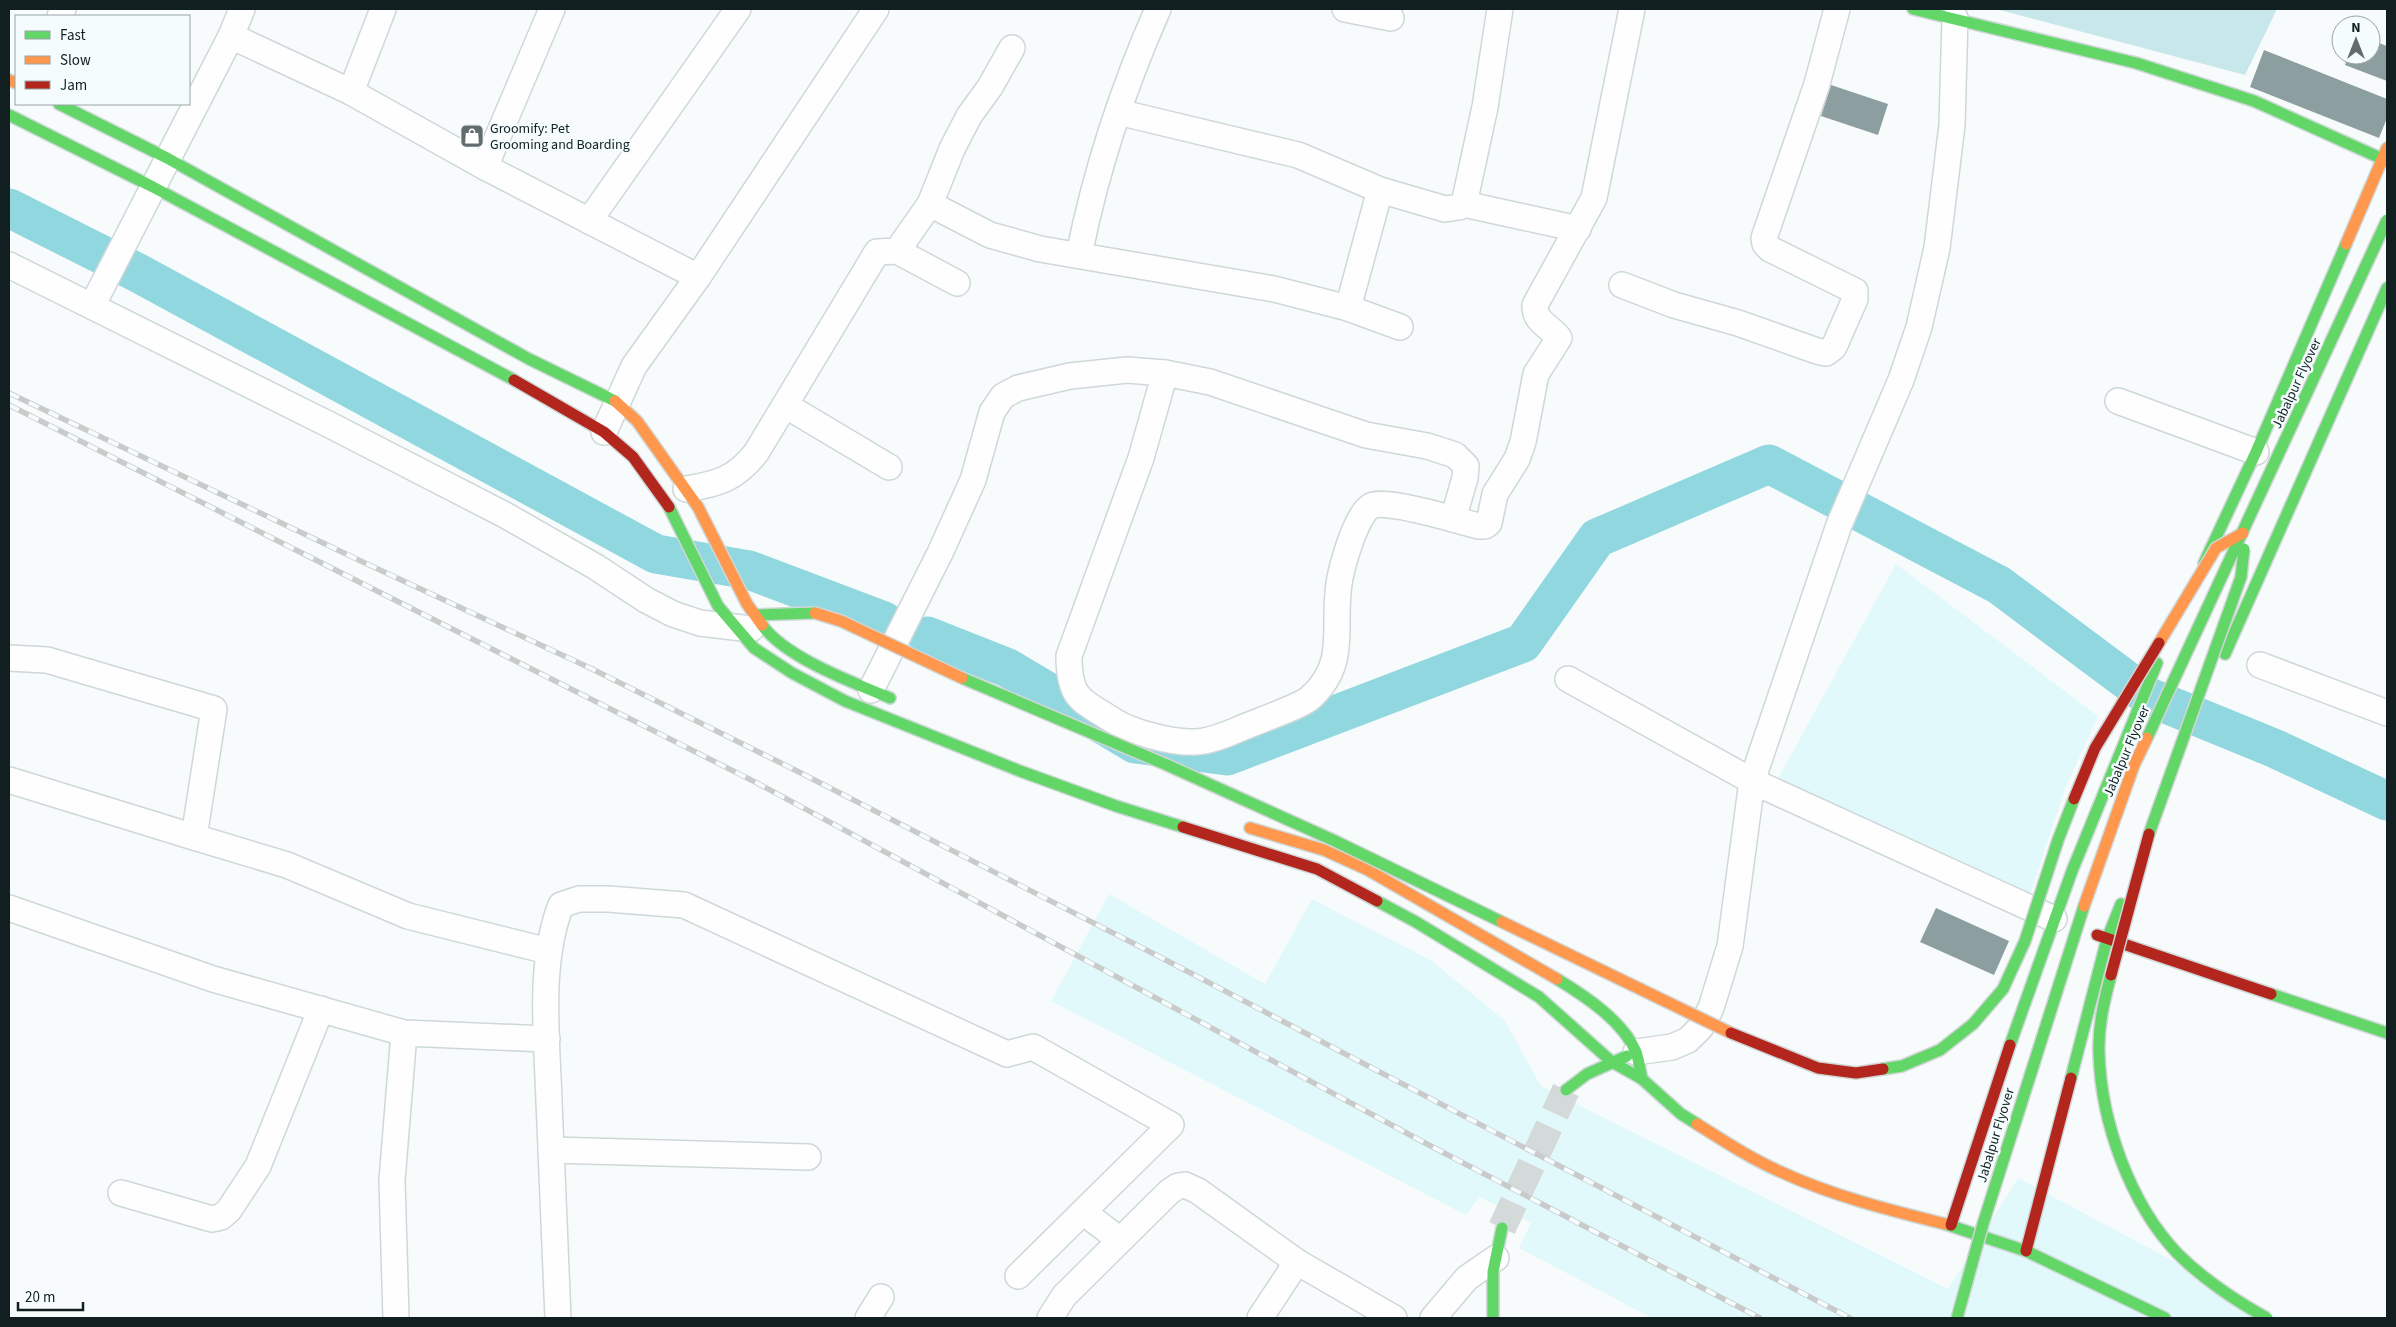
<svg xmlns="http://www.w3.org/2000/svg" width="2396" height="1327" viewBox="0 0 2396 1327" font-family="'Source Sans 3',sans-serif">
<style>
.built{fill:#e2f9fc}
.green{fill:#c7e7eb}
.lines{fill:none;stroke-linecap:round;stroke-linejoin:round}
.river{stroke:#91d7e0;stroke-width:39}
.building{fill:#8c9e9f}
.secondary-tunnel{stroke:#d4dada;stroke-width:28;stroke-dasharray:28 14;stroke-linecap:butt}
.street-casing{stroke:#ced8d9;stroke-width:28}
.fast-casing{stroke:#ced8d9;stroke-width:14}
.slow-casing{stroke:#ced8d9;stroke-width:14}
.jam-casing{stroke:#ced8d9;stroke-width:14}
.street{stroke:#fefefe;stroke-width:25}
.fast{stroke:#63d668;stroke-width:11}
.slow{stroke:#ff974d;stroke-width:11}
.jam{stroke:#b3261e;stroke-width:11}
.rail-casing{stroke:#c9cbcb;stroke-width:5.5}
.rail{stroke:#f5fcfd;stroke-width:4;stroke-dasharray:11;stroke-linecap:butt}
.fast-bridge-casing{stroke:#d1d5d5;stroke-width:14;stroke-linecap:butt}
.slow-bridge-casing{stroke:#d1d5d5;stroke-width:14;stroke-linecap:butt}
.jam-bridge-casing{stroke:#d1d5d5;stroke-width:14;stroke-linecap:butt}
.fast-bridge{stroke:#63d668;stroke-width:11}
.slow-bridge{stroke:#ff974d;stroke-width:11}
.jam-bridge{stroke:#b3261e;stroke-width:11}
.labels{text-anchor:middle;stroke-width:5;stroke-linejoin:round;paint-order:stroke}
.poi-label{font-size:14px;fill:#111f21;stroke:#f5fcfd;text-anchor:start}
.street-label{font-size:14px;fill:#111f21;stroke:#f5fcfd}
</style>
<rect width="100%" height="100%" fill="#f7fbfb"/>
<!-- built -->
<g class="built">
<path d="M1896,564l202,152 -33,73 -36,109 -253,-116z"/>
<path d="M1109,894l156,90 47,-85 120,62 73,60 36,65 407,203 70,-111 262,140h-628l-133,-70 12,-25 -51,-26 -14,18 -415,-214z"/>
</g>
<!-- green -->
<path class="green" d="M1996,9h281l-32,66z"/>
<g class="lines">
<!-- river -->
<g class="river">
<path d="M9,208l129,65 518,281 93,16 135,51"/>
<path d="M927,636l81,32 127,76 92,12 296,-113 74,-105 172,-74 230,121 150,112 127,52 111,52"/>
</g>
</g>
<!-- building -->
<g class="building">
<path d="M2371,40l16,6v35l-42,-16 3,-10h23z"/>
<path d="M2264,50l123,49v19l-8,20 -129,-51z"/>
<path d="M1831,85l57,19 -10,31 -57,-19z"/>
<path d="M1936,908l73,33 -15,34 -74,-33z"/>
</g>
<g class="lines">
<!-- secondary-tunnel -->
<path class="secondary-tunnel" d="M1502,1228l64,-138"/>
<!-- street casing -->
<g class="street-casing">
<g id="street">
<path d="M1345,9l46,9"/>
<path d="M60,16l3,-7"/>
<path d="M231,36l120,56 134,75 213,110"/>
<path d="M351,92l32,-83"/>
<path d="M1118,112l180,43 82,35 65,19 14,-2 5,-3 21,-97 15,-98"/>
<path d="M485,167l67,-158"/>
<path d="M930,204l60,31 50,14 234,40 74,19 52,19"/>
<path d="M1464,204l114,25"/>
<path d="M589,221l149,-212"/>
<path d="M897,251l60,32"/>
<path d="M1079,255c17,-85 44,-167 79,-246"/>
<path d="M9,265l323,161 173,89 91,52 50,33 27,14 27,9 51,6"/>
<path d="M1622,285l52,20 64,18 79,28 9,2 8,-6 21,-48v-8l-85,-42 -5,-5 -1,-6 53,-154 20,-75"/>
<path d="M92,306l139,-270 11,-27"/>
<path d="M1348,308l32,-118"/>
<path d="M1165,373l-24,85 -72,198c0,43 12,44 45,65 17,11 56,21 76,21 16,1 33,-6 47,-12 15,-7 63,-23 73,-32 36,-32 24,-64 28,-105 1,-19 17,-78 33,-87 14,-8 89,15 107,20h7l4,-3 6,-29 22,-35 6,-17 13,-68 23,-36c-9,-12 -25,-16 -24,-33l59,-107 38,-189"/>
<path d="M2118,401l138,51"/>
<path d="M785,405l104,62"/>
<path d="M604,432l30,-66 64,-89 178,-268"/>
<path d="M686,489c32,-5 49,-10 70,-36l121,-201 20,-1 33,-47 22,-55 17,-33 21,-29 22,-39"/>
<path d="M9,658l38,2 167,49 -20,128 93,28 121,51 140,35"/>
<path d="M2260,665l127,48"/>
<path d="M1568,679l184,102 302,138"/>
<path d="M871,690l69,-137 33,-73 19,-68 11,-16 15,-8 52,-12 57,-6 38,3 45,9 156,53 61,11 28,9 11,11 -1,12 -12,41"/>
<path d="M9,780l185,57"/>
<path d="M9,908l204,71 191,54 143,6"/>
<path d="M1636,1052l36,-5 16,-7 13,-13 10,-19 19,-62 22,-165 87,-256 62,-145 18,-53 18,-79 15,-123 3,-107"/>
<path d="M551,1150l257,7"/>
<path d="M121,1193l91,26 9,-2 8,-7 29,-44 63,-157"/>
<path d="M1083,1212l37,28"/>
<path d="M396,1318l-4,-138 12,-147"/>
<path d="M558,1318c-3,-72 -6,-145 -9,-217 -2,-62 -11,-138 12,-196l18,-6h29l76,6 323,149 26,-7 138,78 -153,151"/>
<path d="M868,1318l13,-21"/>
<path d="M1050,1318l14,-22 105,-104 9,-6 7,-1 13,6 99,71 97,56"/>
<path d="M1260,1318l37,-56"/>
<path d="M1433,1318l34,-40 29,-20"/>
</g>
</g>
<!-- fast casing -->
<g class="fast-casing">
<g id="fast">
<path d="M1913,9l223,54 118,38 133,60"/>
<path d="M59,104l108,54 362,201 86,42"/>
<path d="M9,115l144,72 361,193"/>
<path d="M669,507l49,99 36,42 38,25 53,28 175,70 96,35 67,21"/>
<path d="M2204,563l52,-111 90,-208"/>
<path d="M755,615l60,-2"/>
<path d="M762,625c24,33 90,57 128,73"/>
<path d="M2225,654l162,-366"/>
<path d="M1377,901l39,21 123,75 73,65 30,17 39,35 16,10"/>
<path d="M1557,979c28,17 66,42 79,73 3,8 4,19 6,27"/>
<path d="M2271,994l116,39"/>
<path d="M2010,1045l62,-174 85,-208"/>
<path d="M2071,1078l36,-139 14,-35"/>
<path d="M1566,1090l21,-16 40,-18"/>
<path d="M1945,1224l81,27 139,67"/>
<path d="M1493,1318v-46l9,-44"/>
</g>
</g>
<!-- slow casing -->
<g class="slow-casing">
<g id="slow">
<path d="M9,80l7,3"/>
<path d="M2346,244l41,-96"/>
<path d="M615,401l22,20 61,86 49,97 15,21"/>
<path d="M1250,828l74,22 44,20 189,109"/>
<path d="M1697,1124c27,17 54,35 84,48 52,24 108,38 164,52"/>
</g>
</g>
<!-- jam casing -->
<g class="jam-casing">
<g id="jam">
<path d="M514,380l90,52 29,25 36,50"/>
<path d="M1183,827l134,42 60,32"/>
<path d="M2097,935l174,59"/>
<path d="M1951,1225l59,-180"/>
<path d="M2026,1251l45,-173"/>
</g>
</g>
<!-- street -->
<use href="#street" class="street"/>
<!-- fast -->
<use href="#fast" class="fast"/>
<!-- slow -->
<use href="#slow" class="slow"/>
<!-- jam -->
<use href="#jam" class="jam"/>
<!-- rail casing -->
<g class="rail-casing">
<g id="rail">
<path d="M9,393l356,170 225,105 205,102 365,187 690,361"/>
<path d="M9,405l748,378 668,360 335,175"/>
</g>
</g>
<!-- rail -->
<use href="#rail" class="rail"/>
<!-- fast-bridge casing -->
<g class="fast-bridge-casing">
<g id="fast-bridge">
<path d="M962,678l205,87 168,76 167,81"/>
<path d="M2147,738l240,-518"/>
<path d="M2149,834l92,-257 3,-28"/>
<path d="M2111,975c-7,26 -13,51 -12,78 2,69 31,151 79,201 24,24 59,48 89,64"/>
<path d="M1883,1069l19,-3 38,-16 33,-26 30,-35 22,-48 33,-101 16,-41"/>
<path d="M1957,1318l26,-94 101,-318"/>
</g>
</g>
<!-- slow-bridge casing -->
<g class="slow-bridge-casing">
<g id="slow-bridge">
<path d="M815,613l26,8 121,57"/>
<path d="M2159,643l57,-95 27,-15"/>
<path d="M2084,906l50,-141 13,-27"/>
<path d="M1502,922l229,111"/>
</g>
</g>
<!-- jam-bridge casing -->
<g class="jam-bridge-casing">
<g id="jam-bridge">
<path d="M2074,799l21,-51 64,-105"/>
<path d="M2111,975l38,-141"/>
<path d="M1731,1033l87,35 38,5 27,-4"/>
</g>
</g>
<!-- fast-bridge -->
<use href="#fast-bridge" class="fast-bridge"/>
<!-- slow-bridge -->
<use href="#slow-bridge" class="slow-bridge"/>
<!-- jam-bridge -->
<use href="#jam-bridge" class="jam-bridge"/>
</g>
<!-- icons -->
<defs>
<g id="shop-square" transform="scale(1.25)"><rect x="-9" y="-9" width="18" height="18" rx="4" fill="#626c6d" stroke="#f5fcfd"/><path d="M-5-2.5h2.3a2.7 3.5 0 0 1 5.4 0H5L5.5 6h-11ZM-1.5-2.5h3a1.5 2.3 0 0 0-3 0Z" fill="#fff"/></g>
</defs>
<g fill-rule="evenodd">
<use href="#shop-square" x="472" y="136"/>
</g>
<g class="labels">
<!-- poi labels -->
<g class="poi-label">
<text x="490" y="133">Groomify: Pet<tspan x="490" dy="16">Grooming and Boarding</tspan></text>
</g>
<!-- street labels -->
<g class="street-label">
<text transform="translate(2296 383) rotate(-65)" y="5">Jabalpur Flyover</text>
<text transform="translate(2126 751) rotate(-67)" y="5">Jabalpur Flyover</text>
<text transform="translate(1995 1135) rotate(-73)" y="5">Jabalpur Flyover</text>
</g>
</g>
<!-- border -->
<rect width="2396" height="1327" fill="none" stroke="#111f21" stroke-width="20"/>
<!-- legend -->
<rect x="15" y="15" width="175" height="90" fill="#f5fcfd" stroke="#9aa4a5"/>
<rect x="25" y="31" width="25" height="8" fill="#63d668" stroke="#9aa4a5"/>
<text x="60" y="40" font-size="15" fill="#111f21">Fast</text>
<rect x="25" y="56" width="25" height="8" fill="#ff974d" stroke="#9aa4a5"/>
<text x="60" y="65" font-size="15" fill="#111f21">Slow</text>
<rect x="25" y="81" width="25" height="8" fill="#b3261e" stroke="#9aa4a5"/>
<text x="60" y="90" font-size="15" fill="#111f21">Jam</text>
<!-- north arrow -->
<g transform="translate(2356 40)"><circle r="24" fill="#f5fcfd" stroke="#9aa4a5"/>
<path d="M0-4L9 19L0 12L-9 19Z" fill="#626c6d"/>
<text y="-8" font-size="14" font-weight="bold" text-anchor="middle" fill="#111f21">N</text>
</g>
<!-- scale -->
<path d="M18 1302v8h65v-8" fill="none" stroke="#111f21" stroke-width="2.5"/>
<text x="25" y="1302" font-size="15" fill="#111f21" stroke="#f5fcfd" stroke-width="4" paint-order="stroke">20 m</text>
</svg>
